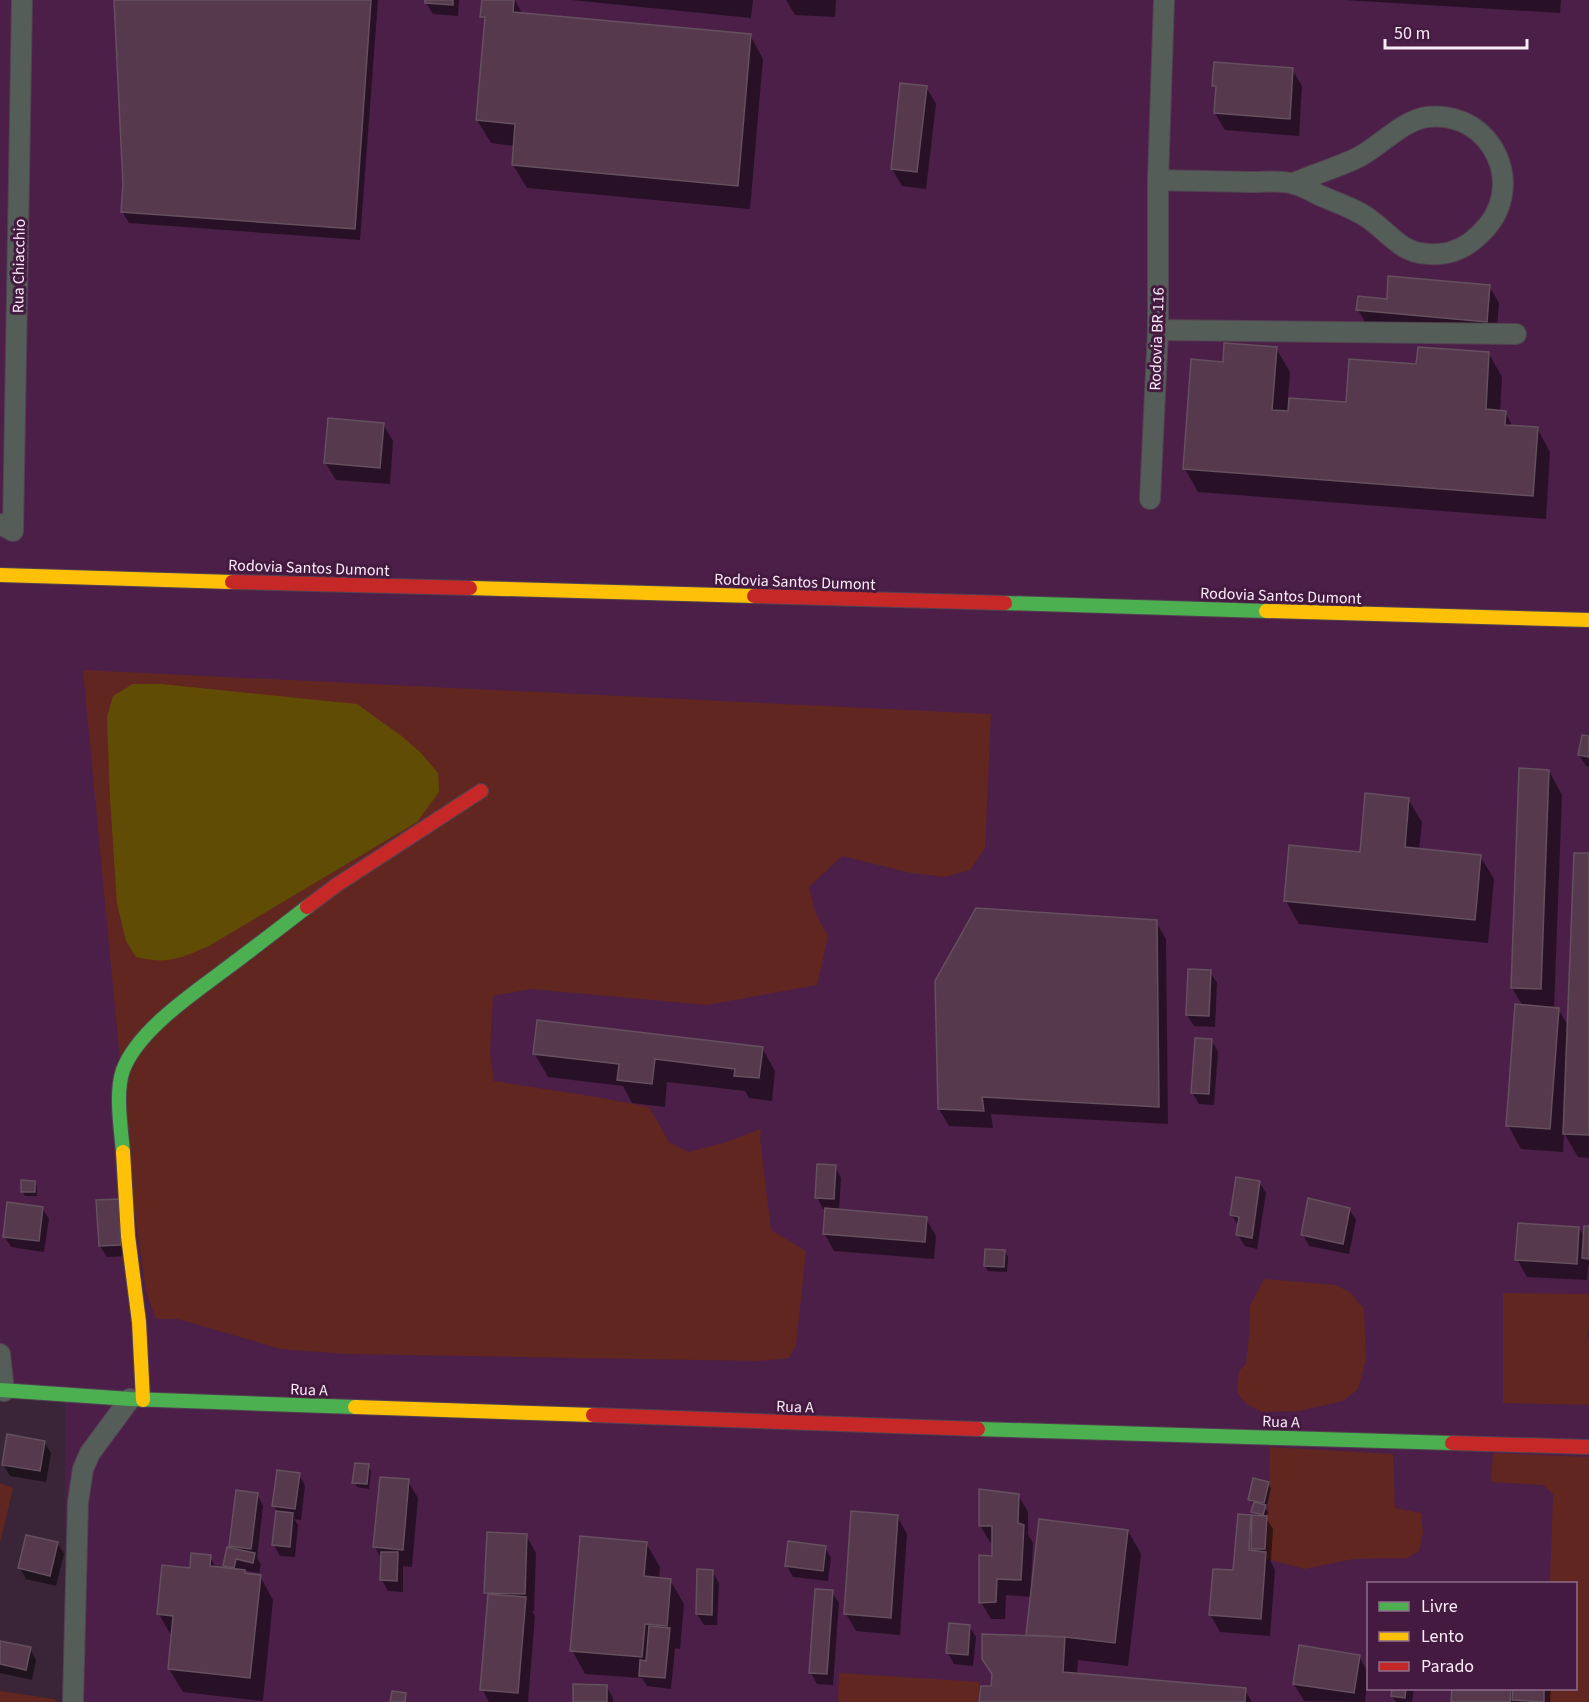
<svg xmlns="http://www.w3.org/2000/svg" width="1589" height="1702" viewBox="0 0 1589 1702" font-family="'Source Sans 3',sans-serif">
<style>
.built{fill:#4b1f48;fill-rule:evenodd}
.green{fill:#612620}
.water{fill:#614c05}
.shadow{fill:#0007}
.building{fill:#57394e;stroke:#65505e;stroke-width:1.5}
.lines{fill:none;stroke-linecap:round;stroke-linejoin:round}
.street-casing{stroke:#534251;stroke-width:22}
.fast-casing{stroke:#534251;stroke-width:16}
.slow-casing{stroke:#534251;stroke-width:16}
.jam-casing{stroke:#534251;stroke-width:16}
.street{stroke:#555d58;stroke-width:20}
.fast{stroke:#4caf50;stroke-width:14}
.slow{stroke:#ffc107;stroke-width:14}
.jam{stroke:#c62828;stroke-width:14}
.labels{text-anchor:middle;stroke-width:6;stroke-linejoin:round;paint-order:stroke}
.street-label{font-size:16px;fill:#fcecf9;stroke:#441a40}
</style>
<rect width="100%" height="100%" fill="#3a2438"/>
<!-- built -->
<path class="built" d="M0,0h1589v1702h-1524v-307l-65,-6zM1368,1584h208v104h-208z"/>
<!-- green -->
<g class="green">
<path d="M83,670l908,44 -6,134 -15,22 -25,7 -34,-4 -69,-17 -33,31 6,25 13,24 -11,49 -110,20 -176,-16 -38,7 -3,57 4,28 102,16 53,10 20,35 19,10 32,-8 41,-15 -1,10 11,91 35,21 -10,94 -7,13 -29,3 -415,-7 -64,-5 -103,-30h-22l-10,-28 -12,-82z"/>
<path d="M1264,1279l71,6 15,7 14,17 2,50 -8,30 -15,12 -44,10 -37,1 -15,-8 -10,-11 2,-22 7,-7 3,-28 1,-30z"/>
<path d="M1503,1293l86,1v36l-2,6 2,5v64l-86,-2z"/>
<path d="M1270,1447l123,7 2,54 26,5 2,19 -4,19 -12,7 -54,1 -48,10 -38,-10z"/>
<path d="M1493,1453l96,4v245h-42v-13l29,-1v-104l-26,-1 3,-89 -10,-9 -52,-3z"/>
<path d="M0,1483l13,5 -13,55z"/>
<path d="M839,1673l141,9 -2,20h-140z"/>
<path d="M0,1691l55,8 1,3h-56z"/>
</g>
<!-- water -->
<path class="water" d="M133,684h28l196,20 46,33 19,17 16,19 1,19 -22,30 -208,124c-28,12 -41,19 -73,11l-10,-16 -9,-37 -7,-106 -3,-81 6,-21z"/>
<!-- shadow -->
<g class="shadow">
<path d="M116,0h262l-18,240 -231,-17 -7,-12 2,-26z"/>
<path d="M427,0h32l-1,16 -25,-2 -7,-11z"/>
<path d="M483,0h32l8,15 227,20 13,24 -13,150 -223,-21 -14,-23 2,-19 -24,-3 -14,-23 9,-97 -4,-7z"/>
<path d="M571,0h182l-2,18z"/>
<path d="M786,0h50l-1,17 -40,-2z"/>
<path d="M1344,0h217l-1,13z"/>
<path d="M1292,69l10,17 -3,50 -74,-6 -10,-17 2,-22 -3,-5z"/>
<path d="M926,87l10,17 -10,85 -24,-3 -10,-17z"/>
<path d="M1489,286l10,17 -3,36 -128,-12 -10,-17 30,-10z"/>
<path d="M1276,348l14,24 -2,27 60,5 70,-38 71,-12 13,23 -2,35h5l8,15 24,1 13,24 -4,67 -348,-27 -13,-23 39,-106z"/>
<path d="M383,424l10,17 -3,43 -54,-4 -11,-18z"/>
<path d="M1589,737v30l-3,-1 -7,-11z"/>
<path d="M1549,771l13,24 -8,214h4l11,18 20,-172v303l-11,-1 -14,-24 -1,19 -42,-3 -13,-24 15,-119 -11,-18z"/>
<path d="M1408,799l14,23 -3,28 61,6 14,23 -6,64 -189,-19 -13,-23 75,-48z"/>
<path d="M1156,922l10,17 2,185 -177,-10 2,14 -44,-2 -10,-17z"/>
<path d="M1210,972l7,11 -2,44 -21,-1 -7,-11z"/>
<path d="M1212,1041l6,11 -4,53 -15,-1 -7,-12z"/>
<path d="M762,1048l13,23 -3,30 -23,-3 -4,-7 -78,-9 -2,25 -33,-4 -9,-17 -75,-9 -13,-23z"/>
<path d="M835,1166l6,12 -2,33 87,8 10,17 -2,23 -100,-8 -10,-18 2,-24h-3l-6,-12z"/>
<path d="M34,1182l3,5v9h-12l-3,-5z"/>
<path d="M1259,1182l7,11 -9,56 -12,-3 -7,-11v-9l-6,-11z"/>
<path d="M98,1201l29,55 -20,1 -7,-11z"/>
<path d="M42,1208l7,11 -5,33 -33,-5 -7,-11z"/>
<path d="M1349,1209l7,11 -7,34 -40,-8 -6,-11z"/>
<path d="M1579,1228l6,11 4,-11v39l-1,-3 -1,16 -60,-3 -10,-18z"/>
<path d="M1005,1252l3,5 -1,15 -19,-1 -3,-5z"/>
<path d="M44,1442l7,11 -5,29 -36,-6 -7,-12z"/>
<path d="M368,1466l3,5 -2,18 -12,-2 -3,-5z"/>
<path d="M299,1474l6,12 -4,34 -7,-1 4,6 -3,32 -15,-1 -6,-11 3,-34 -3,-5z"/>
<path d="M408,1481l10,17 -6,69 -9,-1v26l-15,-1 -6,-11v-20l-7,-13z"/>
<path d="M1268,1483l3,5 -5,21 2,3 -2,6 7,11 -2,31h-1l5,10 -5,66 -50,-4 -10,-18 25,-42 16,-56 2,5 3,-4 -4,-6 2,-6 -4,-5z"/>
<path d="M238,1492l19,2 6,12 -6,52 4,7 -2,8 -16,-3 3,5 14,1 13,24 -10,101 -80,-9 -14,-23 3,-32 -13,-23 32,-44 19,-13 6,11 10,1 -2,-3 6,-17z"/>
<path d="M1018,1495l10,17v22l5,9 -2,40 2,1 95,-53 13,23 -13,112 -50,-6 -1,15 168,15 7,12h-271l12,-14v-12l-10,-17 44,-22 5,-40 -26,-2 -1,24h-14l-10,-17 12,-45v-14l-3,-1 -10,-17z"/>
<path d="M897,1516l10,18 -7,101 -44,-4 -10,-17z"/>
<path d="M526,1535l10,18 -2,58h-2l3,5 -7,86h-39l-7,-13 7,-91 -3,-6z"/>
<path d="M57,1543l7,11 -8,32 -30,-7 -6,-11z"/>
<path d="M646,1543l14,24 -1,12 11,1 14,24 -4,45 -5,-1 -4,41 -24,-3 -5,-8 -57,-4 -13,-24z"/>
<path d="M825,1547l6,11 -3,23 -35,-4 -6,-11z"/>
<path d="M712,1571l7,12 -2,42h-13l-7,-11z"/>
<path d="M832,1592l7,11 -6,82 -16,-1 -6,-11z"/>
<path d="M969,1626l7,11 -3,29 -19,-2 -6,-11z"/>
<path d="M0,1642l30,7 6,11 -4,20 -32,-7z"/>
<path d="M1359,1656l9,17 -3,29 -61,-1 -10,-17z"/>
<path d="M606,1686l7,12v4h-39z"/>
<path d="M1394,1688h20l-2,14h-16l-4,-6z"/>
<path d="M1453,1688h98l-1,14h-98z"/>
</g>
<!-- building -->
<g class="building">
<path d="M114,0h257l-16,229 -234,-17 2,-27z"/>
<path d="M425,0h28v5l-28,-2z"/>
<path d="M482,0h32l-1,12 238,22 -13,152 -226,-21 3,-41 -39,-4 9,-103h-5z"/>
<path d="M1214,62l79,6 -3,51 -76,-6 2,-27h-4z"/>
<path d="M900,83l27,3 -10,86 -26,-3z"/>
<path d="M1388,276l102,9 -3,37 -131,-12 2,-14 29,3z"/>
<path d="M1224,343l53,4 -5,63 16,1 1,-13 57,4 3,-43 67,5 2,-17 71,5 -3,57 20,2 -1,14 33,2 -5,69 -350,-27 8,-110 32,3z"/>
<path d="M328,418l56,5 -4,45 -56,-5z"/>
<path d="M1582,735l7,1v21l-11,-2z"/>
<path d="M1519,768l30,2 -8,219 -30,-1z"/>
<path d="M1365,793l44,5 -4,49 76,8 -6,65 -191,-19 5,-56 71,7z"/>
<path d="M1574,853h15v282l-26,-1z"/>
<path d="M976,908l181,12 2,187 -177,-10 2,14 -46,-2 -3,-128z"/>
<path d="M1188,969l23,1 -2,46 -23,-1z"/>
<path d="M1515,1004l44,4 -9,121 -44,-3z"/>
<path d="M537,1020l226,27 -4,31 -25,-2 1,-7 -80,-10 -3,25 -35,-4 2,-16 -86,-10z"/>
<path d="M1195,1038l17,1 -3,55 -18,-1z"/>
<path d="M817,1164l19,1 -2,34 -19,-1z"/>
<path d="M1236,1177l24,4 -8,57 -16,-3 3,-18 -9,-2z"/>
<path d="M21,1180l14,1v11h-14z"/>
<path d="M1308,1198l42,10 -7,36 -42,-9z"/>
<path d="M119,1199l2,46 -22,1 -3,-46z"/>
<path d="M7,1202l36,5 -4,34 -36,-4z"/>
<path d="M825,1208l102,9 -2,25 -102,-8z"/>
<path d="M1518,1223l61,4 -2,37 -62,-4z"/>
<path d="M1584,1226h5v33l-7,-1z"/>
<path d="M985,1249l20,1 -1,17 -20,-1z"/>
<path d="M7,1434l38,7 -5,30 -38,-6z"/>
<path d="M355,1463l14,1 -2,20 -15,-1z"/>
<path d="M277,1470l23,3 -5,36 -23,-3z"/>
<path d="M380,1477l29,2 -6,71 -30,-3z"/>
<path d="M1253,1478l16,4 -5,21 -16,-3z"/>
<path d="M979,1489l40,5 -1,29 6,2 -3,55 -24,-1 -1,23 -17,1v-48l13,1v-30h-13z"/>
<path d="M236,1490l22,3 -7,56 -22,-3z"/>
<path d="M1254,1502l12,3 -3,10 -12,-3z"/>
<path d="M276,1511l17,2 -3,34 -18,-2z"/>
<path d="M851,1511l47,4 -7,103 -47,-4z"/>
<path d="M1238,1514l13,1 -2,35 17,2 -5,67 -52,-4 4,-46 20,1z"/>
<path d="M1252,1515l15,1 -2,33h-14z"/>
<path d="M1039,1519l89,11 -13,113 -50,-6 -39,-2z"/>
<path d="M487,1532l40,2 -2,60 -41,-1z"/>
<path d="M26,1535l32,7 -8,34 -32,-8z"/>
<path d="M580,1536l67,6 -3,34 27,3 -4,47 -22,-2 -3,33 -72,-6z"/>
<path d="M788,1541l38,5 -3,25 -38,-5z"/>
<path d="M227,1547l28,6 -2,10 -17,-4 -2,9 -11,-2z"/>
<path d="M381,1552h17l-1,29 -17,-1z"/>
<path d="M191,1553l20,2 -1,11 35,4v3l16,2 -11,103 -82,-9 5,-53 -16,-2 5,-49 28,3z"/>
<path d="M697,1569l16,1 -1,45 -16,-1z"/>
<path d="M815,1589l18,1 -6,84 -18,-1z"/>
<path d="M488,1594l38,3 -8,96 -38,-3z"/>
<path d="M949,1623l21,2 -2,30 -22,-2z"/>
<path d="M649,1626l21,2 -5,50 -26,-2 1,-16 6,1z"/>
<path d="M982,1634l83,3 -2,35 183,16 -1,14h-266l2,-16h10l1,-12 -10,-15z"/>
<path d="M0,1641l31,6 -5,23 -26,-6z"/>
<path d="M1299,1645l61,10 -6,38 -61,-9z"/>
<path d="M573,1684l34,1v17h-34z"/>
<path d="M1392,1688h14l-1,10 -14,-2z"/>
<path d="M1452,1688h59l-1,14h-59z"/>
<path d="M1513,1688h31v14l-32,-2z"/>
<path d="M392,1691l14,2 -1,9h-15z"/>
</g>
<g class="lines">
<!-- street casing -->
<g class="street-casing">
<g id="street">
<path d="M1158,180c32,1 64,1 95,2 13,0 29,-2 41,2 9,2 17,7 25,11 18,8 38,14 53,26 25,19 31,35 67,33 15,-1 29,-8 40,-19 51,-45 14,-126 -52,-118 -26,4 -46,29 -70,41 -21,10 -43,16 -63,25"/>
<path d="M1158,330l358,4"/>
<path d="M1150,499l8,-169v-150l6,-180"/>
<path d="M0,524l13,7 9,-531"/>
<path d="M0,1354l4,37"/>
<path d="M73,1702l5,-200 5,-33 7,-16 40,-54"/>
</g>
</g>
<!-- fast casing -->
<g class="fast-casing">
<g id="fast">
<path d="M1005,603l261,8"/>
<path d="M123,1152c-2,-24 -8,-59 0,-82 15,-40 71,-77 104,-102 27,-20 54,-41 80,-61"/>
<path d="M0,1390l130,9 225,8"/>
<path d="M978,1429l474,14"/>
</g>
</g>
<!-- slow casing -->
<g class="slow-casing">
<g id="slow">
<path d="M0,575l232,7"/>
<path d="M470,588l284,8"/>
<path d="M1266,611l323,9"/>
<path d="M123,1152l5,84 11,86 4,78"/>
<path d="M355,1407l238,8"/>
</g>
</g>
<!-- jam casing -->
<g class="jam-casing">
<g id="jam">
<path d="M232,582l238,6"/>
<path d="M754,596l251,7"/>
<path d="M307,907l31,-23 143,-93"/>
<path d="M593,1415l385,14"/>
<path d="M1452,1443l137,4"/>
</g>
</g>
<!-- street -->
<use href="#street" class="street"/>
<!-- fast -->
<use href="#fast" class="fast"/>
<!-- slow -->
<use href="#slow" class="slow"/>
<!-- jam -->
<use href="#jam" class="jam"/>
</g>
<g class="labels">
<!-- street labels -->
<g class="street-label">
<text transform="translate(18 266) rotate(-89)" y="6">Rua Chiacchio</text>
<text transform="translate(1156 339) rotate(-88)" y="6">Rodovia BR 116</text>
<text transform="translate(309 567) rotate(2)" y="6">Rodovia Santos Dumont</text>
<text transform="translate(795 581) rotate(2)" y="6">Rodovia Santos Dumont</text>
<text transform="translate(1281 595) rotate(2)" y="6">Rodovia Santos Dumont</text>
<text transform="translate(309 1389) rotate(2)" y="6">Rua A</text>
<text transform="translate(795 1406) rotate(2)" y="6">Rua A</text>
<text transform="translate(1281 1421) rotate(2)" y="6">Rua A</text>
</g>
</g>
<!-- legend -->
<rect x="1367" y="1582" width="210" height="108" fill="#441a40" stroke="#8e6e8a" stroke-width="1.5"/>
<rect x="1379" y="1602" width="30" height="9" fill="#4caf50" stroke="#8e6e8a" stroke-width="1.5"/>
<text x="1421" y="1612" font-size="18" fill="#fcecf9">Livre</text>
<rect x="1379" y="1632" width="30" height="9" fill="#ffc107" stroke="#8e6e8a" stroke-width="1.5"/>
<text x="1421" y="1642" font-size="18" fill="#fcecf9">Lento</text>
<rect x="1379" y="1662" width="30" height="9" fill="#c62828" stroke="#8e6e8a" stroke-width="1.5"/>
<text x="1421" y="1672" font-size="18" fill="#fcecf9">Parado</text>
<!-- scale -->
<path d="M1385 39v9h142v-9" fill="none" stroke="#fcecf9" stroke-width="3"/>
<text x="1394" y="39" font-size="18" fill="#fcecf9" stroke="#441a40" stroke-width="4.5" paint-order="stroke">50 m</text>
</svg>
